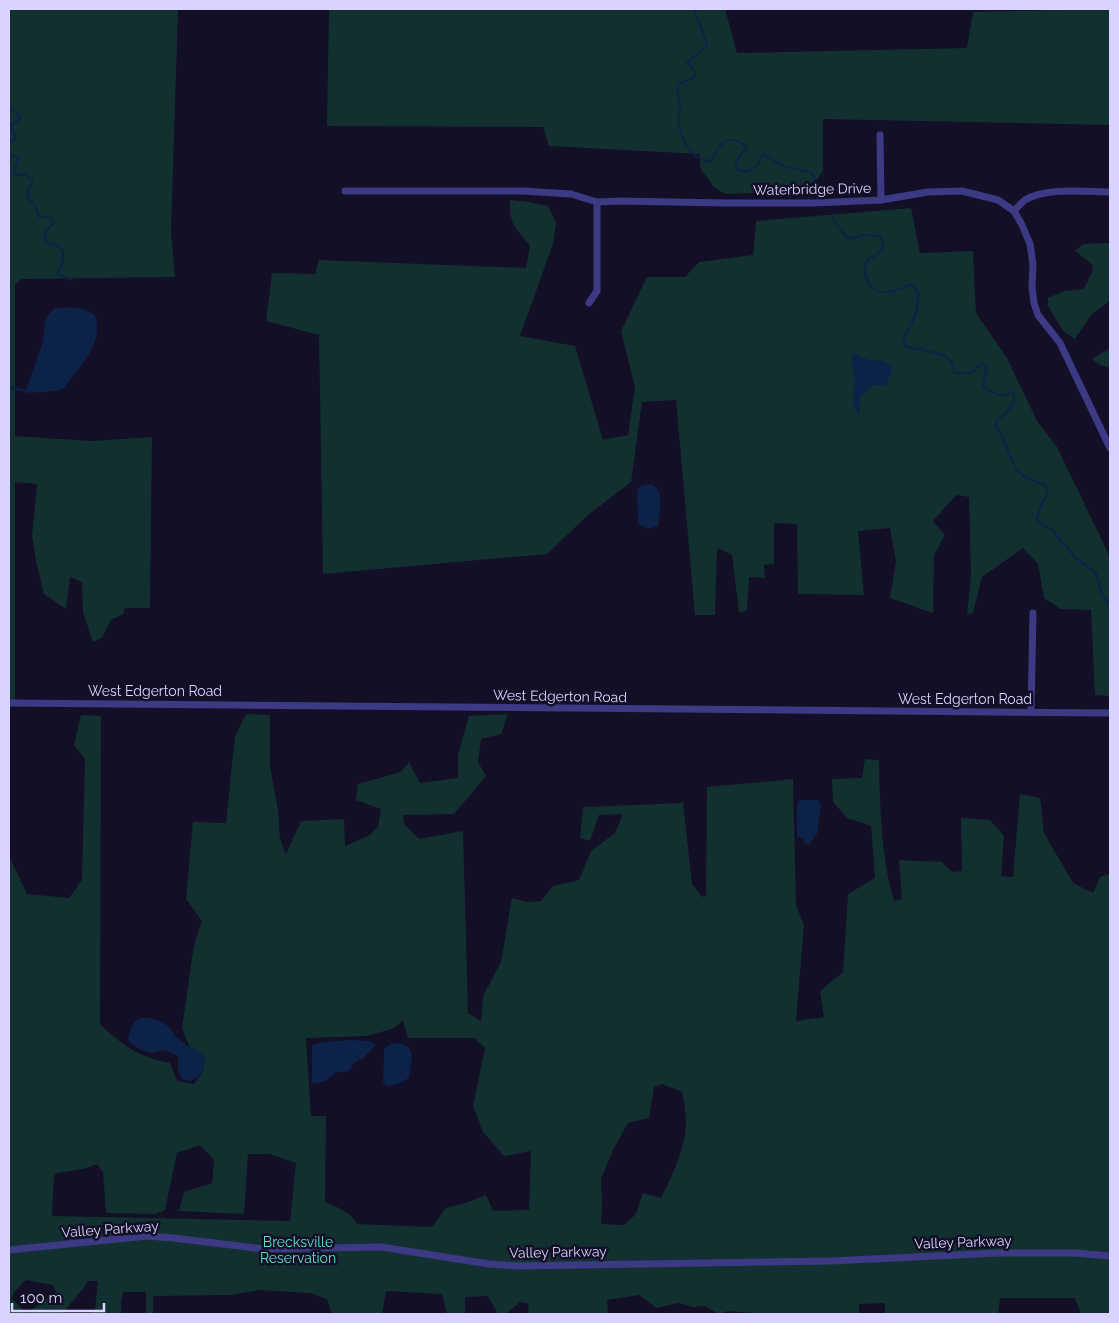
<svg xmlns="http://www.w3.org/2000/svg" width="1119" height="1323" viewBox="0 0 1119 1323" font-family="Raleway,sans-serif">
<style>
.green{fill:#12302f;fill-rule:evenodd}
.water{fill:#0c2248}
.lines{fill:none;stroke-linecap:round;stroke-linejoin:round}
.stream{stroke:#0c2248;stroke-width:2}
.minor{stroke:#3d3a85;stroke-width:7}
.labels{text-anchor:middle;stroke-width:5;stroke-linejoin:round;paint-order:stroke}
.street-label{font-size:14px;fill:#d9d4ff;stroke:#130f26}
.park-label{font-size:14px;fill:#5fe0c0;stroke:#130f26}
</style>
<rect width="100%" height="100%" fill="#130f26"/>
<!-- green -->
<g class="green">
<path d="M9,9h169l-7,223 4,45 -153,2 -7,5v152l77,5 60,-4 -2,171h-25l-2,6 -12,6 -9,18 -9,4 -10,-30 -1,-30 -12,-5 -4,32 -22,-15 -8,-33 -4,-25 5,-52 -22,-2v218h-6z"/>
<path d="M329,9h396l12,44 230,-5 6,-36 137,-3v116l-287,-6v52l-7,10 -24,11 -67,2 -11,-7 -14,-19v-14l-151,-8 -6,-19 -216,-1z"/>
<path d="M510,200l19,2 19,4 8,17 -3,21 -33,92 55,10 28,94 25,-5 7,-48 -14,-56 26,-54h38l14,-15 54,-7 3,-34 155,-13 9,45 53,-2 3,62 31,45 30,63 20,26 53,110v139l-15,-1 -4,-85 -30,-1 -17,-11 -6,-34 -15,-16 -41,29 -9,36 -6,2 4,-40 -2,-78 -13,-2 -23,26 12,14 -11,20 -1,58 -43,-15 6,-36 -6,-34 -32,3 6,64 -66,-1 -1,-70 -23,-1v41l-10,1 1,13 -16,-1 -2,34 -8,1 -7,-57 -15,-7 -2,67h-20l-19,-215 -34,2 -11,80 -43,33 -41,39 -224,20 -4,-239 -53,-14 6,-48 43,1 4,-14 207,8 4,-22c-14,-18 -21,-21 -20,-46z"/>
<path d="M1110,243v58l-19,14 -16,24 -11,-7 -16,-26v-8l16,-7 20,-2 8,-17 1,-7 -18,-14 8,-7z"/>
<path d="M1110,348v20l-10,-3 -8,-6z"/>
<path d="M246,714l24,1v51l8,44 2,29 6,15 15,-33 43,-2 1,27 25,-11 8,-9 3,-17 -25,-9 2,-16 43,-12 8,-10 11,21 38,-5v-23l11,-39 39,-2 -7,20 -20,5 -3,23 8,14 -32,38 -51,1 1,9 15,15 44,-8 5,182 13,8 2,-25 18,-34 11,-64 15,4 14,-1 12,-15 26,-6 12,-29 24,-18 8,-19 -24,1 -9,26 -10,-3 3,-31 100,-4 9,81 10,13 4,-2 1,-108 86,-8 3,126 8,20 -8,96 28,-4 -4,-26 23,-19 5,-78 27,-16 -4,-52 -24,-8 -14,-16 -1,-23 30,-1 3,-19 14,1c1,47 2,96 15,141l8,-2 -3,-39 43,2 10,10 10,-1 -1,-53 29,2 14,16 -3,40 12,1 7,-83 20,4 4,35 29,50 20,10 7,-16 10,-3v440h-29l-6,-16h-75l-2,16h-113v-11l-26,1v10h-90l-41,-3 -9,3 -14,-8 -12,1 -15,-4 -21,5 -18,-13 -32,5 1,14h-79l-1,-11 -8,-1 -14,12h-8l-10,-18 -23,1v17h-18l-5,-20 -56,-3 -4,23h-50l-5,-15 -17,-6 -50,-3 -30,5 -77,1v18h-7v-22h-23l-2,10v12h-30l4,-5 3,-28h-11l-1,4 -24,29h-53v-458l18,38 42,4 13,-18 3,-121 -11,-14 7,-30 20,1 -1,308c22,21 38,33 70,39l7,18 17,3 9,-13 -6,-21 -7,-2 -8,-20 12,-83 8,-24 -16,-22 7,-77 33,1 9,-87zM403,1021l5,17h66l11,10 -12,58 10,26 21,24 27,-5 -2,59 -36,1 -7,-16 -21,8 -19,5 -14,19 -75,-3c-6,-12 -20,-17 -32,-22l1,-86h-15l-5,-78 60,-2 26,-7zM662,1084l20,8c3,15 6,32 2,47 -4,21 -14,41 -23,59l-18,-5 -7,21 -12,11 -23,-1 1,-22 -1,-23 13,-31 14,-25 21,-5 5,-31zM200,1145l14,15 -2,23 -28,9 -5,19 65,3 4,-60h21l27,9 -6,58 -238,-5 2,-40 3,-3 26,-4 14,-5 6,8 3,41 50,1 9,-4 12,-57zM26,1280l27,5 3,7 -29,21 -16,-15 5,-8z"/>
</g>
<!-- water -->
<g class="water">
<path d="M55,308c13,-1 29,-1 40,7 10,29 -16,52 -31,73l-6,3 -30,2 -2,-2 17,-50 2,-20 3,-6z"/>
<path d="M853,353l18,8 9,-1 13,7 -7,19 -14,-1 -12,12 -1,20 -6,-15 2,-22 -4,-21z"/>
<path d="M651,484c15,5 8,29 7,42l-10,3 -10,-5 -1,-33 3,-5z"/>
<path d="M800,800h18l3,6 -4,28 -8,10h-4l-2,-6 -6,-1v-34z"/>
<path d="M140,1018h9l12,3 8,6 6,9 15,12 7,1 8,9c-2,14 -2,17 -15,23l-8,-2 -4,-9v-14l-14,-6 -11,3 -12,-3 -8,-5 -5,-5c2,-9 3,-18 12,-22z"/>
<path d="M350,1040l19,1 7,4 -14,14 -8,4 -5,8 -14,2 -10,8 -8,3 -5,-2v-37l12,-3z"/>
<path d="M394,1043c25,1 17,17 15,35l-11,6 -10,2 -5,-3 1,-33 3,-4z"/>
</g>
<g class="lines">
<!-- stream -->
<g class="stream">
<path d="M696,9l-1,3 11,30v5l-19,16 6,5 2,6 -1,4 -17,6 3,21 -2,19 8,21 8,10 14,7 4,-2c2,-4 5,-10 8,-14 8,-11 22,-6 27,4l-5,3 -7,12 3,5 10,2 10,-8 4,-9c7,0 11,6 18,9 10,6 21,5 32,9l6,15"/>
<path d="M9,108l10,7 1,5 -10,5 6,13 -4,4 -3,-1"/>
<path d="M9,154l10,4 -5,12 2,5 8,-1 8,6v4l-3,2 -2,12 7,6 5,13c5,1 13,-1 15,5l-8,9 -2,6 4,6 9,2 6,6v9l-6,14 15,6"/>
<path d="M832,217l13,19 7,3 9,-4 18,1c10,14 0,18 -12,24 -6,15 2,34 21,32 8,0 16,-5 23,-7l7,6c1,18 -4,30 -14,45l1,10 39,9 8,7 3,11c5,0 13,2 17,-1 5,-3 5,-6 10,-8l5,2 -4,21c8,6 20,11 29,5l2,2v9l-9,11 -9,7v6l5,7 15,36 11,8 18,7 3,10c-4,3 -11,19 -11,25l6,5 8,4 25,29 20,15 5,19 9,15"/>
<path d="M9,387l17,4"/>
</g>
<!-- minor -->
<g class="minor">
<path d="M880,135l1,65"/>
<path d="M345,191h178l48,3 26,8 23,-1 105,2h88l68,-3 47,-8 34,-1 36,9 16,11 8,14 8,19 3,20 -1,23 2,16 4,12 22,28 50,105"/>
<path d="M1014,211c3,-3 7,-8 11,-11 22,-13 61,-8 85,-8"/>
<path d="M589,303l8,-12v-89"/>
<path d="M9,703l1101,10"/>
<path d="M1031,712l2,-99"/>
<path d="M9,1250l138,-14 26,2 91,11 117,-2 108,17 29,2 313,-5 167,-8h77l35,3"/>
</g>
</g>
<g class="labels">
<!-- street labels -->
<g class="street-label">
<text transform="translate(812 189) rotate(-1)" y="5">Waterbridge Drive</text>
<text x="155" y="696">West Edgerton Road</text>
<text transform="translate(560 696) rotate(1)" y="5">West Edgerton Road</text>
<text x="965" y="704">West Edgerton Road</text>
<text transform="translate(110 1229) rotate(-4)" y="5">Valley Parkway</text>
<text transform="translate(963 1242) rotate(-2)" y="5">Valley Parkway</text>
<text transform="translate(558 1252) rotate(-1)" y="5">Valley Parkway</text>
</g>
<!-- park labels -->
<g class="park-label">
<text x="298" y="1247">Brecksville<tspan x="298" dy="16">Reservation</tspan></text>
</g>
</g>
<!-- border -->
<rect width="1119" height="1323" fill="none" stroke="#d9d4ff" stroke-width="20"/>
<!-- scale -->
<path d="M12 1303v8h92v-8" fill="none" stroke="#d9d4ff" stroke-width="2.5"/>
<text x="20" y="1303" font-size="15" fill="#d9d4ff" stroke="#130f26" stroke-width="4" paint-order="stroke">100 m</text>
</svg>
